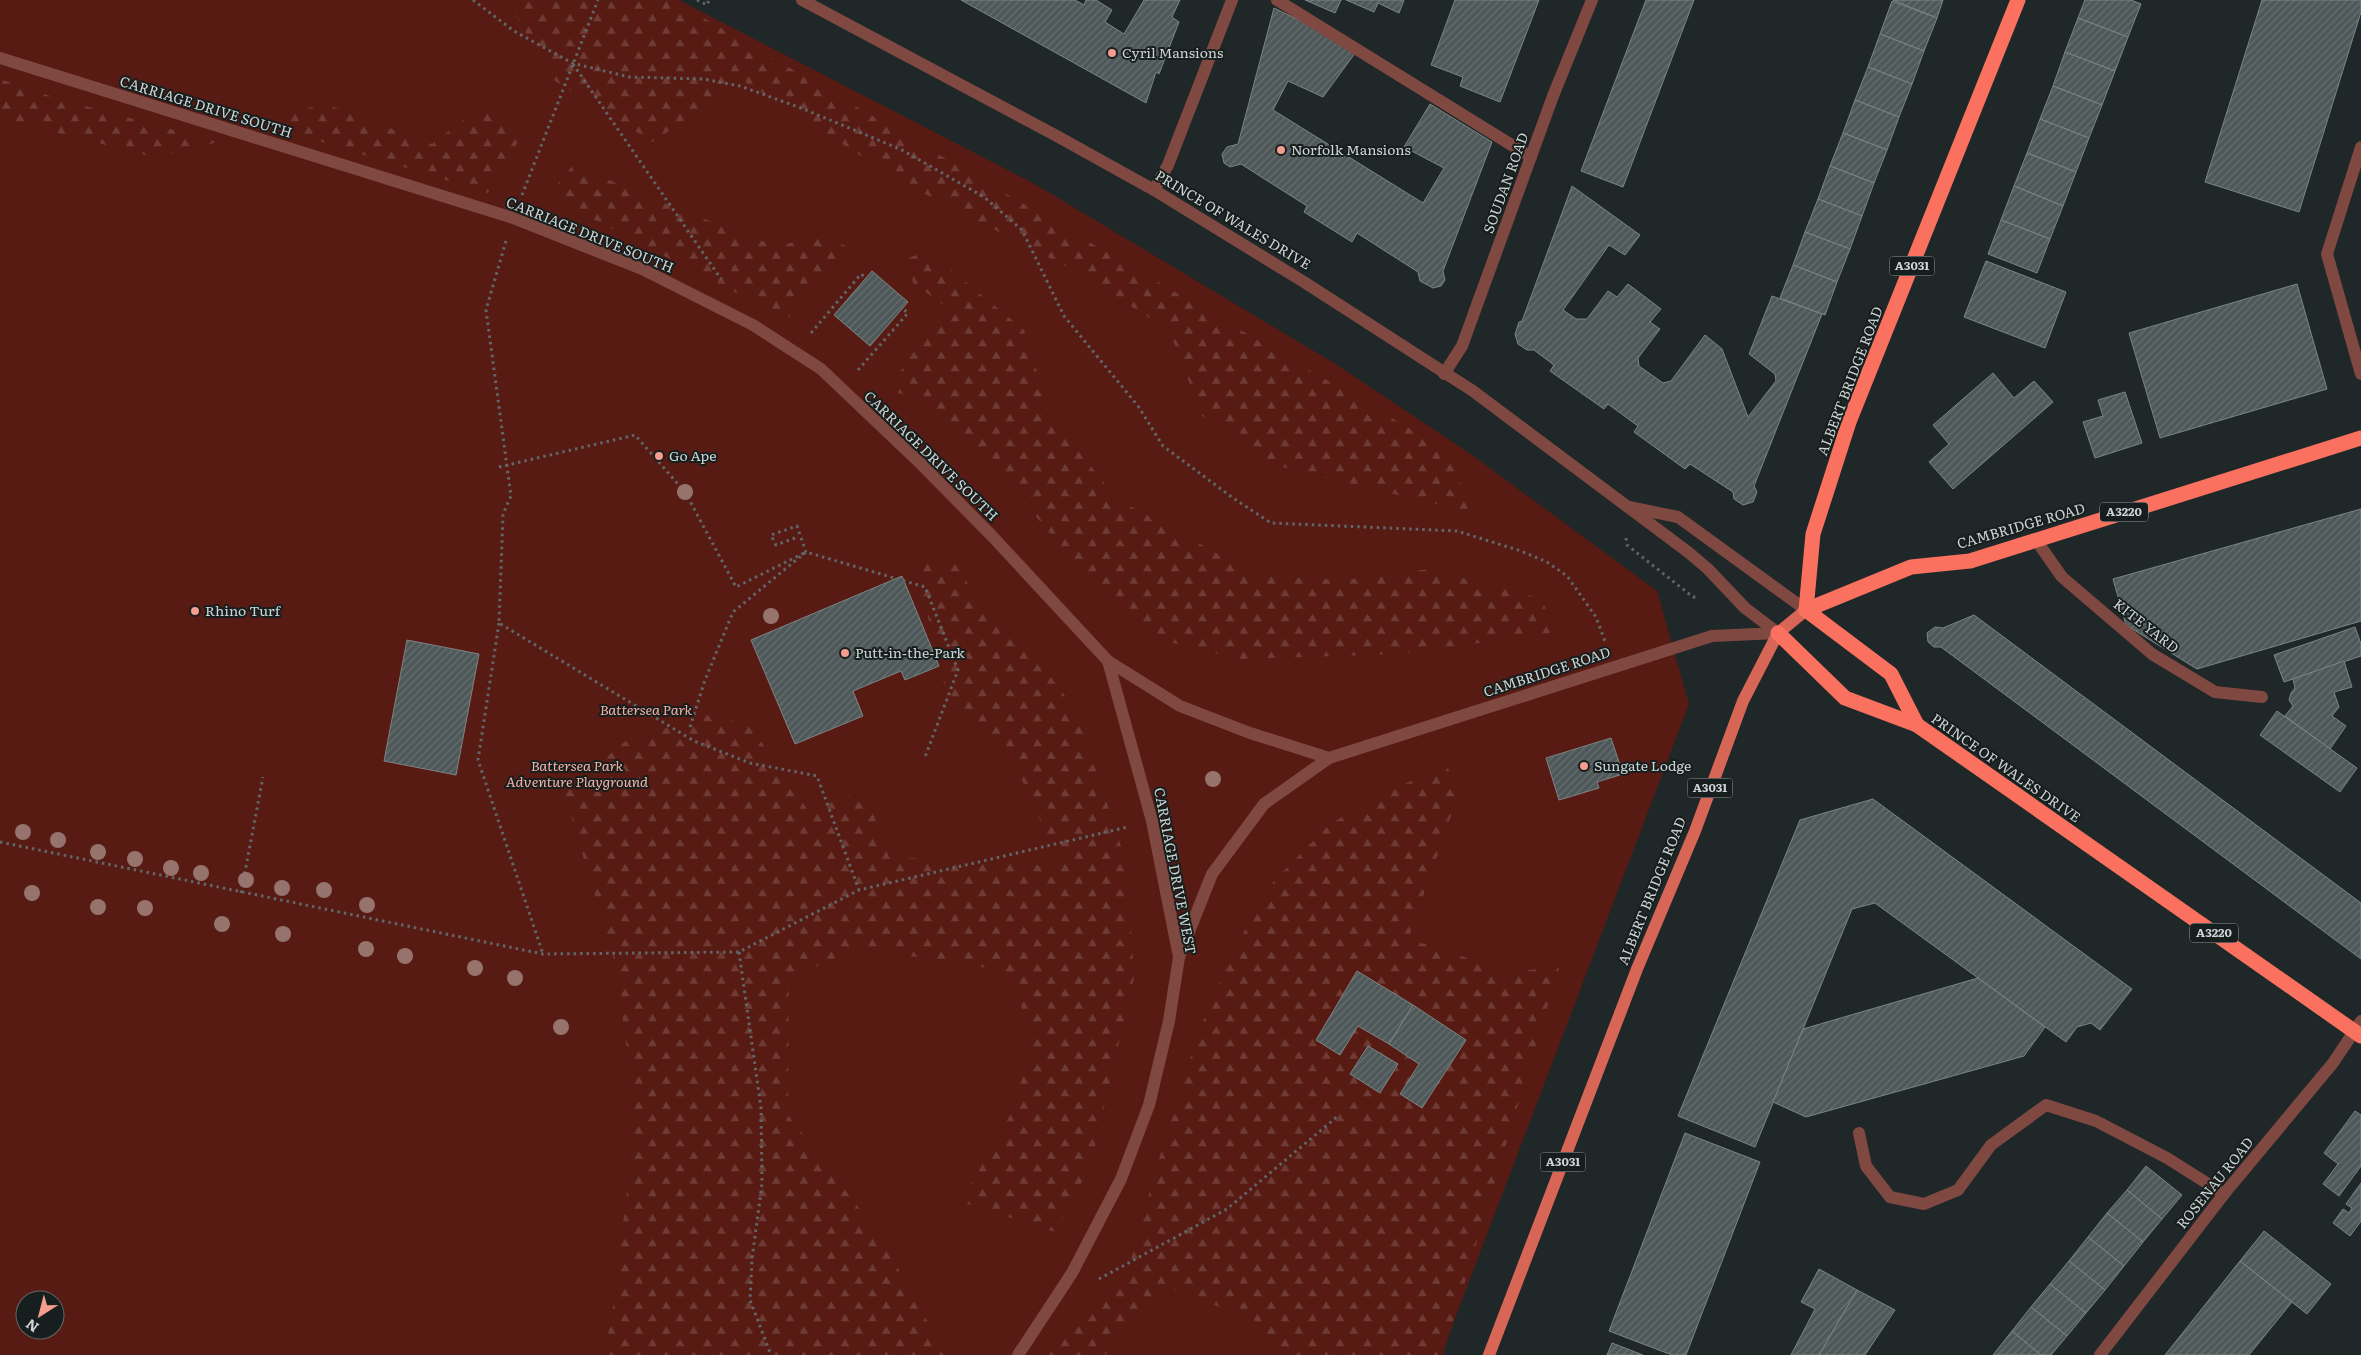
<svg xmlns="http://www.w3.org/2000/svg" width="2361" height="1355" viewBox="0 0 2361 1355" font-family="Literata,serif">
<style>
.green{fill:#581b14;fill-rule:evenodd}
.forest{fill:url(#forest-firs)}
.building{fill:url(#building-hatch);stroke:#7c8585}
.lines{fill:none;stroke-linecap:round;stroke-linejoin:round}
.path{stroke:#606768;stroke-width:3;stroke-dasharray:2.5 4;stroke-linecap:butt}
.minor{stroke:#7f4840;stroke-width:12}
.major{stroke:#d86656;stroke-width:12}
.highway{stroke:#fa715f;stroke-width:15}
.path-bridge{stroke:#606768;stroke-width:3;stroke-dasharray:2.5 4;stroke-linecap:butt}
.tree{fill:#96736d}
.poi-dot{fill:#f59d8e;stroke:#161e1e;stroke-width:2}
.labels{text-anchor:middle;stroke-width:4;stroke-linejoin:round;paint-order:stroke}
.shield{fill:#161e1e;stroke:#989d9d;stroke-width:1}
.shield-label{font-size:12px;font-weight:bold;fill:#cfd4d4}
.poi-label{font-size:14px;fill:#cfd4d4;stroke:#161e1e;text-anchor:start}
.street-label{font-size:14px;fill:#cfd4d4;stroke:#161e1e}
.park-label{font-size:14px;font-style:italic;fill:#f7b1a5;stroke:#161e1e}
</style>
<defs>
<pattern id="forest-firs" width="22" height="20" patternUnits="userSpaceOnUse" patternTransform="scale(1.25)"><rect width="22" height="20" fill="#581b14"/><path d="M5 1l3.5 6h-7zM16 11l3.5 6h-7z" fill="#6f3b35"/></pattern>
<pattern id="building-hatch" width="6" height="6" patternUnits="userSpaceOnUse" patternTransform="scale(1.25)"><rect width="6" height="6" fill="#4f5859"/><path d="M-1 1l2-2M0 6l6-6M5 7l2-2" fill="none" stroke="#676f70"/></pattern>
</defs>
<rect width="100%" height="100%" fill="#1f2728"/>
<!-- green -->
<path class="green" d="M0,0h679l354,183 301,180 138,92 185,136 32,113 -248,651h-1441zM25,1300h30v30h-30z"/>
<!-- forest -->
<g class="forest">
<path d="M507,0h166l779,453 17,59 -195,-47 -72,-49 -33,-86 -94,-59 -173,-89 -160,-102 -89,62 -101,-63z"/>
<path d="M0,79l56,19 162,44 -65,15 -153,-39z"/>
<path d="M323,103l109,41 52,-40 36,34 -32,55 -225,-69z"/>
<path d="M573,165l108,45 97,37 39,-13 31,13 -61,72 -239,-123z"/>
<path d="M928,251l96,79 27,86 66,83 142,77 88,4 42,-8 48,-3 35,12 69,17 15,34 -155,22 -162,5 -74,-18 -74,-59 -79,-94 -85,-85 -39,-14 30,-43 38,-32 -43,-31 -5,-25z"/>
<path d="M915,563h41l34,59 38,25 50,66 49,152 7,113 -44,189 -35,65 -94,-30 52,-92 21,-75 -29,-64 -145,-23 -71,30 -1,137 96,126 35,68 31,43 -3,3h-343l8,-41 24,-196 -20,-151 -52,-175 63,-52 85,-26 39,13 58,85 55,-23 25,68 172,9 -47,-104 -67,-67z"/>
<path d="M1447,766l12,27 -51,147 34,8 58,24 59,-4 -116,387h-158l-31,-35 -87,-33 -62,68h-59l54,-51 30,-41 25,-91 43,-139 35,-82 40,-69 57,-58 60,-34z"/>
</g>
<!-- building -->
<g class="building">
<path d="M961,0h114l9,5 2,-5h10l16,10 -7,12 19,12 20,-34h36l-8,17 7,5 -20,52 -3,-2 -10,31z"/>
<path d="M1305,0h36l-6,13z"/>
<path d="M1346,0h58l-5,13 -21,-10 -4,9z"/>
<path d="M1455,0h84l-39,102 -40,-16 3,-9 -32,-12z"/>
<path d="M1646,0h48l-71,187 -42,-16z"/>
<path d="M1893,0h50l-6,18z"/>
<path d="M2085,0h46l10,4 -13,33 -50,-19z"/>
<path d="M2262,0h99v12l-62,200 -94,-30z"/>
<path d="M1892,1l45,17 -13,33 -44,-17z"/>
<path d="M1274,8l84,41 -35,48 -35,-16 -15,29 150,93 21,-35 -40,-21 26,-43 62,38 -49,129 2,9 -4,6 -8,2 -13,-7 -2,-9 -61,-39 -5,9 -48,-30 3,-6 -66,-42 -11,3 -6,-4 -2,-9 5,-7 11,-3z"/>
<path d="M2078,18l50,19 -13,34 -50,-19z"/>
<path d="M1880,34l44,17 -12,33 -44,-17z"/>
<path d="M2065,52l50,19 -13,34 -49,-19z"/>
<path d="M1868,67l44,17 -13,33 -44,-17z"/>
<path d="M2053,86l49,19 -13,33 -49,-19z"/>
<path d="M1855,100l44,17 -12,33 -44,-17z"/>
<path d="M2040,119l49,19 -13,34 -49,-19z"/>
<path d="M1843,133l44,17 -13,33 -44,-17z"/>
<path d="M2027,153l49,19 -13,34 -49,-20z"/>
<path d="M1830,166l44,17 -12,33 -44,-17z"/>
<path d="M1572,186l68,49 -15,20 -16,-10 -46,65 13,9h11l21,-28 9,6 11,-13 33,25 -11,13 10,7 -22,29 1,8 24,17 8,-2 34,-46 17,14 26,68 28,-36 -1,-7 -26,-20 23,-58 50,18 -68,172 3,6 -4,10 -10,3 -9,-6 -1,-7 -43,-28 -5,5 -51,-37 4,-6 -30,-22 -4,5 -54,-38 4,-6 -20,-15h-7l-9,-6 -3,-10 4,-12 3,-1z"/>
<path d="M2014,186l49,20 -13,33 -49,-19z"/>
<path d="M1818,199l44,17 -12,33 -45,-17z"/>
<path d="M2001,220l49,19 -13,34 -49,-19z"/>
<path d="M1805,232l45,17 -13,33 -44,-17z"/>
<path d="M1986,261l80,31 -21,56 -81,-31z"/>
<path d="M1793,265l44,17 -12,33 -45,-17z"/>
<path d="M872,271l36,31 -38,44 -36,-31z"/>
<path d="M2297,284l30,105 -167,49 -31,-105z"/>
<path d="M1993,373l21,25 20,-17 19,21 -100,87 -24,-27 20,-18 -16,-19z"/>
<path d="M2125,392l17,51 -47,15 -12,-36 20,-6 -5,-16z"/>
<path d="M2361,509v112l-164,48 -71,-44 -13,-46z"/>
<path d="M902,576l37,90 -34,14 -4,-9 -48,20 10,25 -68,28 -44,-104z"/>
<path d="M1974,615l387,288v56l-420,-312h-7l-6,-5 -1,-9 8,-6 8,1z"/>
<path d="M2355,627l6,17v12l-77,26 -10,-27z"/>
<path d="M407,640l72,14 -23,121 -72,-14z"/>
<path d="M2344,661l8,26 -18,5 5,15 -7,9 14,10 -16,23 -45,-33 8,-10 -4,-6 2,-7 4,-5 -2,-9z"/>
<path d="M2277,711l80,57 -17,24 -80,-57z"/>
<path d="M1611,738l12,36 -26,8 2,6 -40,12 -13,-42z"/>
<path d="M1873,799l259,190 -32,41 -9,-7 -14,4 -11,15 -191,-139 -23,6 -97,238 -77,-31 122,-296z"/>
<path d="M1357,971l56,34 -24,39 -31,-18 -18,29 -24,-15z"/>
<path d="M1978,978l67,49 -21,29 -218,61 -33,-15 30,-73z"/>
<path d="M1413,1005l53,35 -44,68 -22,-14 19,-30 -30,-20z"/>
<path d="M1368,1046l30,18 -18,29 -30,-19z"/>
<path d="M2355,1111l6,4v51l-22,30 -16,-12 15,-20 -14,-11z"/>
<path d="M1685,1133l75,29 -74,193h-14l-63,-24z"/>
<path d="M2146,1166l36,29 -20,24 -35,-29z"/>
<path d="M2361,1183v38l-11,15 -17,-13 10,-14 6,4 3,-5 -6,-4z"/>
<path d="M2127,1190l35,29 -19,23 -36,-29z"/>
<path d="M2107,1213l36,29 -19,24 -36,-29z"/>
<path d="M2264,1231l67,53 -24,30 -67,-53z"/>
<path d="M2088,1237l36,29 -19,24 -36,-29z"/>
<path d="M2069,1261l36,29 -19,23 -36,-29z"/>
<path d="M2240,1261l52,41 -43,53h-84z"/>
<path d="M1819,1269l38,21 -38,65h-28l24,-46 -14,-7z"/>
<path d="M2050,1284l36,29 -19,23 -36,-29z"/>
<path d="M1857,1290l38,20 -30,45h-46z"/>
<path d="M2031,1307l36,29 -16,19h-10l-29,-24z"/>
<path d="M2012,1331l29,24h-48z"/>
<path d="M1612,1343l31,12h-36z"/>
</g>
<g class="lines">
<!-- path -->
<g class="path">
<path d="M473,0l41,31 58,32 57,14 74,2 37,7 61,22 101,42 82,47 38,33 42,86 74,90 25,40 70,52 38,25 186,8 64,20 26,11 20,14 29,41 10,27"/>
<path d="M697,0l10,5 2,-5"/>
<path d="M573,64l148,215"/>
<path d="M522,195l76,-195"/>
<path d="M506,241l-20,69 25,186 -8,18 -4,109 195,118 56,22 67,13 42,114"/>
<path d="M811,333l50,-59 5,4"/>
<path d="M858,370l50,-57 -6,-5"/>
<path d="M795,538l-19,7 -5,-10 26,-9 9,26"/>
<path d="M1626,538l1,7 66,52h5"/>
<path d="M499,623l-21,137 65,194"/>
<path d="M690,727l15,-47 28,-68 73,-60 119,35 33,83 -33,87"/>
<path d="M0,842l543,112 196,-2 120,-62 269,-63"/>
<path d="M241,893l22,-116"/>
<path d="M739,952l22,156 1,76 -10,75 -2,41 21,55"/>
<path d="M1099,1279l128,-70 111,-93"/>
</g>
<!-- minor -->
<g class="minor">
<path d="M802,0l253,135 99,55 150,92 169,109 215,161 20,17 37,39 33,25"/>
<path d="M1277,0l254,157"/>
<path d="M0,58l513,160 129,51 111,56 68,44 100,95 71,72 116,125 72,45 70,27 79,25"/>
<path d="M2361,147l-34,107 34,120"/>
<path d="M1154,190l14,-25 64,-165"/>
<path d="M1444,374l18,-28 91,-250 39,-96"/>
<path d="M1629,507l49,10 128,93"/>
<path d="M2036,540l26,37 90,77 63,38 47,5"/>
<path d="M1179,957l33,-83 52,-70 65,-46 383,-122 66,-3"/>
<path d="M1859,1133l7,33 24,31 34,7 34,-14 33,-45 55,-40 50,16 71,37 57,36"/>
<path d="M1018,1355l54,-82 49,-94 28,-74 20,-84 10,-64 -27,-136 -44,-160"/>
<path d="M2100,1355l124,-161 109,-131 28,-42"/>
</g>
<!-- major -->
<path class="major" d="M1489,1355l148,-386 58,-138 48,-130 35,-68 28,-23"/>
<!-- highway -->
<g class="highway">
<path d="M1806,610l85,64 26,51 444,311"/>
<path d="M1806,610l7,-76 36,-112 169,-422"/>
<path d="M1806,610l105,-43 59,-6 391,-123"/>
<path d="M1778,633l67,65 72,27"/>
</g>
<!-- path-bridge -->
<path class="path-bridge" d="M499,467l136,-32 50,57 51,95 70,-35"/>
</g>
<!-- trees -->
<g class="tree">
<circle cx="685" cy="492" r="8"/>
<circle cx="771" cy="616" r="8"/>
<circle cx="1213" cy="779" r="8"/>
<circle cx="23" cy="832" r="8"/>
<circle cx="58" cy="840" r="8"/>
<circle cx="98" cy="852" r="8"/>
<circle cx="135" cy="859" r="8"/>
<circle cx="171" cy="868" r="8"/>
<circle cx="201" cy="873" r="8"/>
<circle cx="246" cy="880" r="8"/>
<circle cx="282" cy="888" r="8"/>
<circle cx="324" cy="890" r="8"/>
<circle cx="32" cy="893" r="8"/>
<circle cx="367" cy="905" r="8"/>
<circle cx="98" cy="907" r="8"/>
<circle cx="145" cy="908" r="8"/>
<circle cx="222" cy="924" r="8"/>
<circle cx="283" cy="934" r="8"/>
<circle cx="366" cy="949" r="8"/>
<circle cx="405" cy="956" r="8"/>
<circle cx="475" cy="968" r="8"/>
<circle cx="515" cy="978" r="8"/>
<circle cx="561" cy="1027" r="8"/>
</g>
<!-- markers -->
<g class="poi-dot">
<circle cx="1112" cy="53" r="5"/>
<circle cx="1281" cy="150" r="5"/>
<circle cx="659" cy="456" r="5"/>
<circle cx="195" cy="611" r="5"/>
<circle cx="845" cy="653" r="5"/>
<circle cx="1584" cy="766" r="5"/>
</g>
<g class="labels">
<!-- shield labels -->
<g class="shield">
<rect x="1889.5" y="256.5" width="45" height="19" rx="4"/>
<rect x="2100" y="502.5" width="48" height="19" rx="4"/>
<rect x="1687.5" y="778.5" width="45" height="19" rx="4"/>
<rect x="2190" y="923.5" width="48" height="19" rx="4"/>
<rect x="1540.5" y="1152.5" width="45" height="19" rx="4"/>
</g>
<g class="shield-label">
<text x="1912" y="270">A3031</text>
<text x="2124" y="516">A3220</text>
<text x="1710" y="792">A3031</text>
<text x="2214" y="937">A3220</text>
<text x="1563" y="1166">A3031</text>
</g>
<!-- poi labels -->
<g class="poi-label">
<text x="1122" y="58">Cyril Mansions</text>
<text x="1291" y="155">Norfolk Mansions</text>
<text x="669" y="461">Go Ape</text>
<text x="205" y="616">Rhino Turf</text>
<text x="855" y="658">Putt-in-the-Park</text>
<text x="1594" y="771">Sungate Lodge</text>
</g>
<!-- street labels -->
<g class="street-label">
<text transform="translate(206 107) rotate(17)" y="5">CARRIAGE DRIVE SOUTH</text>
<text transform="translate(1506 183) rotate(-70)" y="5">SOUDAN ROAD</text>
<text transform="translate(1233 220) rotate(31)" y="5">PRINCE OF WALES DRIVE</text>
<text transform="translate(590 235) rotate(22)" y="5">CARRIAGE DRIVE SOUTH</text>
<text transform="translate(1850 381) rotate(-69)" y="5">ALBERT BRIDGE ROAD</text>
<text transform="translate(931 456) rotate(44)" y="5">CARRIAGE DRIVE SOUTH</text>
<text transform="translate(2021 526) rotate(-16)" y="5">CAMBRIDGE ROAD</text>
<text transform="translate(2146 626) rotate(38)" y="5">KITE YARD</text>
<text transform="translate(1547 672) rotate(-18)" y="5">CAMBRIDGE ROAD</text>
<text transform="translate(2006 768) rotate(35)" y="5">PRINCE OF WALES DRIVE</text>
<text transform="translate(1175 871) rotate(79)" y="5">CARRIAGE DRIVE WEST</text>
<text transform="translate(1652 891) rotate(-68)" y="5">ALBERT BRIDGE ROAD</text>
<text transform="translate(2215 1183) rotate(-51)" y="5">ROSENAU ROAD</text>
</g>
<!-- park labels -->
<g class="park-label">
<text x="646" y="715">Battersea Park</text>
<text x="577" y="771">Battersea Park<tspan x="577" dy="16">Adventure Playground</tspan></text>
</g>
</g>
<!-- north arrow -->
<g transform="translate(40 1315) rotate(216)"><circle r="24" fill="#161e1e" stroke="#606767"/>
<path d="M0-4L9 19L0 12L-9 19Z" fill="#f59d8e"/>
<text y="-8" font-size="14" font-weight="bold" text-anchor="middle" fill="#cfd4d4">N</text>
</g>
</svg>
